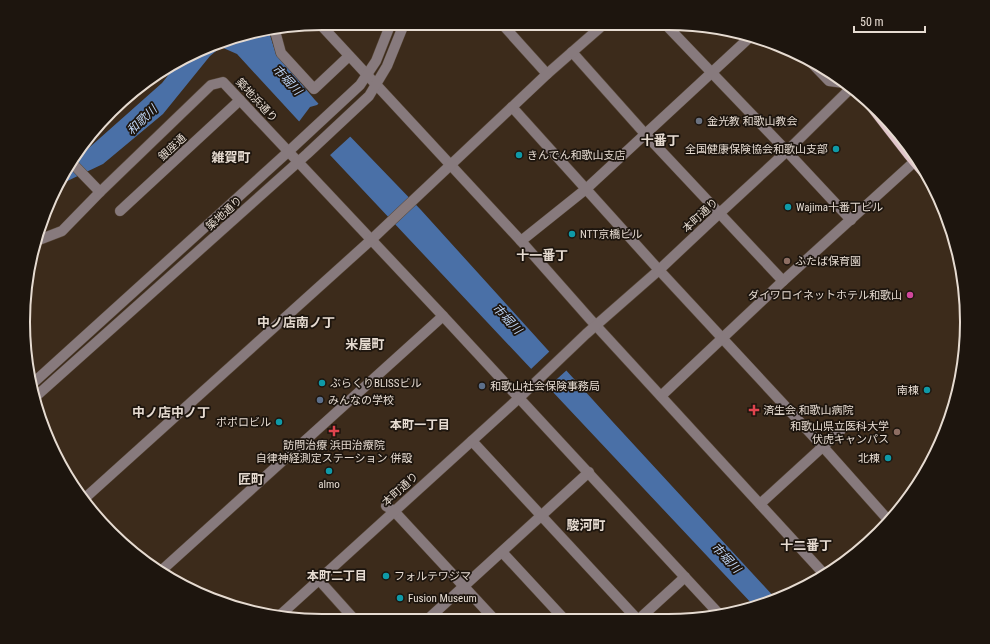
<svg xmlns="http://www.w3.org/2000/svg" width="990" height="644" viewBox="0 0 990 644" font-family="'Roboto Condensed','Noto Sans JP',sans-serif">
<style>
.water{fill:#4a70a7}
.pier{fill:#3c2b1b}
.lines{fill:none;stroke-linecap:round;stroke-linejoin:round}
.minor-casing{stroke:#574738;stroke-width:11}
.major-casing{stroke:#574738;stroke-width:11}
.minor{stroke:#877a7d;stroke-width:10}
.major{stroke:#e1c6cb;stroke-width:10}
.worship-dot{fill:#6b7280;stroke:#1d150e;stroke-width:1.5}
.culture-dot{fill:#0f9aa8;stroke:#1d150e;stroke-width:1.5}
.education-dot{fill:#8d6e63;stroke:#1d150e;stroke-width:1.5}
.hotel-dot{fill:#d1479c;stroke:#1d150e;stroke-width:1.5}
.service-dot{fill:#5c6f8a;stroke:#1d150e;stroke-width:1.5}
.health-dot{fill:#e0444e;stroke:#1d150e;stroke-width:1.5}
.labels{text-anchor:middle;stroke-width:3.5;stroke-linejoin:round;paint-order:stroke}
.street-label{font-size:11px;fill:#e6dbd1;stroke:#1d150e}
.poi-label{font-size:11px;fill:#e6dbd1;stroke:#1d150e;text-anchor:start}
.water-label{font-size:12px;font-style:italic;fill:#bdd3f3;stroke:#1d150e}
.neighbourhood-label{font-size:12px;font-weight:bold;fill:#e6dbd1;stroke:#1d150e}
.quarter-label{font-size:13px;font-weight:bold;fill:#e6dbd1;stroke:#1d150e}
.rim{fill:none;stroke:#e6dbd1;stroke-width:2}
</style>
<rect width="100%" height="100%" fill="#3c2b1b"/>
<!-- water -->
<path class="water" d="M269,32l7,22 39,46 106,110 191,211 164,178 -21,8 -425,-452 -93,-101 -16,-7 -11,9 -47,58 -60,50 -42,20 14,-27 7,-3 80,-71 16,-20 48,-24z"/>
<!-- pier -->
<g class="pier">
<path d="M320,102l32,33 -23,21 -31,-33 12,-16 7,-2z"/>
<path d="M551,350l17,19 -21,19 -17,-18z"/>
</g>
<g class="lines">
<!-- minor casing -->
<g class="minor-casing">
<g id="minor">
<path d="M319,23l202,218 68,77 236,257"/>
<path d="M502,24l45,50"/>
<path d="M666,25l115,120 70,75"/>
<path d="M275,31l6,22 33,36 35,-33"/>
<path d="M572,52l74,83 137,146"/>
<path d="M806,57l23,24 15,2"/>
<path d="M512,107l147,163 166,179 65,73"/>
<path d="M72,163l28,29"/>
<path d="M120,211l120,-111"/>
<path d="M36,241l26,-10 38,-39 111,-107 12,-3 220,234 277,299"/>
<path d="M521,241l65,-52 163,-151"/>
<path d="M32,384l257,-233 71,-66 16,-24 15,-38"/>
<path d="M661,396l122,-115 131,-119"/>
<path d="M33,399l274,-245 62,-58 18,-30 17,-42"/>
<path d="M472,441l166,179"/>
<path d="M85,498l286,-258 176,-166 56,-49"/>
<path d="M760,504l81,-74"/>
<path d="M386,506l8,5 100,108"/>
<path d="M502,552l63,68"/>
<path d="M162,570l281,-254"/>
<path d="M319,580l35,39"/>
<path d="M278,617l241,-219 67,-64 73,-64 51,-48 77,-71 64,-63"/>
<path d="M428,619l161,-147"/>
<path d="M638,620l47,-43"/>
</g>
</g>
<!-- major casing -->
<g class="major-casing">
<path id="major" d="M863,96l45,58 22,26"/>
</g>
<!-- minor -->
<use href="#minor" class="minor"/>
<!-- major -->
<use href="#major" class="major"/>
</g>
<!-- markers -->
<circle class="worship-dot" cx="699" cy="121" r="4"/>
<g class="culture-dot">
<circle cx="836" cy="149" r="4"/>
<circle cx="519" cy="155" r="4"/>
<circle cx="788" cy="207" r="4"/>
<circle cx="572" cy="234" r="4"/>
<circle cx="322" cy="383" r="4"/>
<circle cx="927" cy="390" r="4"/>
<circle cx="279" cy="422" r="4"/>
<circle cx="888" cy="458" r="4"/>
<circle cx="329" cy="471" r="4"/>
<circle cx="386" cy="576" r="4"/>
<circle cx="400" cy="598" r="4"/>
</g>
<g class="education-dot">
<circle cx="787" cy="261" r="4"/>
<circle cx="897" cy="432" r="4"/>
</g>
<circle class="hotel-dot" cx="910" cy="295" r="4"/>
<g class="service-dot">
<circle cx="482" cy="386" r="4"/>
<circle cx="320" cy="400" r="4"/>
</g>
<g class="health-dot">
<path d="M752 404h4v4h4v4h-4v4h-4v-4h-4v-4h4z"/>
<path d="M332 425h4v4h4v4h-4v4h-4v-4h-4v-4h4z"/>
</g>
<g class="labels">
<!-- street labels -->
<g class="street-label">
<text transform="translate(257 100) rotate(47)" y="4">築地浜通り</text>
<text transform="translate(172 147) rotate(-43)" y="4">銀座通</text>
<text transform="translate(224 213) rotate(-42)" y="4">築地通り</text>
<text transform="translate(700 215) rotate(-43)" y="4">本町通り</text>
<text transform="translate(400 489) rotate(-42)" y="4">本町通り</text>
</g>
<!-- poi labels -->
<g class="poi-label">
<text x="707" y="125">金光教 和歌山教会</text>
<text x="828" y="153" text-anchor="end">全国健康保険協会和歌山支部</text>
<text x="527" y="159">きんでん和歌山支店</text>
<text x="796" y="211">Wajima十番丁ビル</text>
<text x="580" y="238">NTT京橋ビル</text>
<text x="795" y="265">ふたば保育園</text>
<text x="902" y="299" text-anchor="end">ダイワロイネットホテル和歌山</text>
<text x="330" y="387">ぶらくりBLISSビル</text>
<text x="490" y="390">和歌山社会保険事務局</text>
<text x="919" y="394" text-anchor="end">南棟</text>
<text x="328" y="404">みんなの学校</text>
<text x="763" y="414">済生会 和歌山病院</text>
<text x="271" y="426" text-anchor="end">ポポロビル</text>
<text x="889" y="430" text-anchor="end">和歌山県立医科大学<tspan x="889" dy="13">伏虎キャンパス</tspan></text>
<text x="334" y="449" text-anchor="middle">訪問治療 浜田治療院<tspan x="334" dy="13">自律神経測定ステーション 併設</tspan></text>
<text x="880" y="462" text-anchor="end">北棟</text>
<text x="329" y="488" text-anchor="middle">almo</text>
<text x="394" y="580">フォルテワジマ</text>
<text x="408" y="602">Fusion Museum</text>
</g>
<!-- water labels -->
<g class="water-label">
<text transform="translate(287 80) rotate(47)" y="4">市堀川</text>
<text transform="translate(142 120) rotate(-44)" y="4">和歌川</text>
<text transform="translate(507 319) rotate(47)" y="4">市堀川</text>
<text transform="translate(726 558) rotate(47)" y="4">市堀川</text>
</g>
<!-- neighbourhood labels -->
<g class="neighbourhood-label">
<text x="420" y="429">本町一丁目</text>
<text x="337" y="580">本町二丁目</text>
</g>
<!-- quarter labels -->
<g class="quarter-label">
<text x="660" y="145">十番丁</text>
<text x="231" y="162">雑賀町</text>
<text x="542" y="260">十一番丁</text>
<text x="296" y="327">中ノ店南ノ丁</text>
<text x="365" y="349">米屋町</text>
<text x="171" y="417">中ノ店中ノ丁</text>
<text x="251" y="484">匠町</text>
<text x="586" y="530">駿河町</text>
<text x="806" y="550">十二番丁</text>
</g>
</g>
<!-- crop -->
<path d="M0 0H990V644H0ZM322 30H668A292 292 0 0 1 960 322V322A292 292 0 0 1 668 614H322A292 292 0 0 1 30 322V322A292 292 0 0 1 322 30Z" fill="#1d150e" fill-rule="evenodd"/>
<path class="rim" d="M322 30H668A292 292 0 0 1 960 322V322A292 292 0 0 1 668 614H322A292 292 0 0 1 30 322V322A292 292 0 0 1 322 30Z"/>
<!-- scale -->
<path d="M854 26v6h71v-6" fill="none" stroke="#e6dbd1" stroke-width="2"/>
<text x="860" y="26" font-size="12" fill="#e6dbd1" stroke="#1d150e" stroke-width="3" paint-order="stroke">50 m</text>
</svg>
